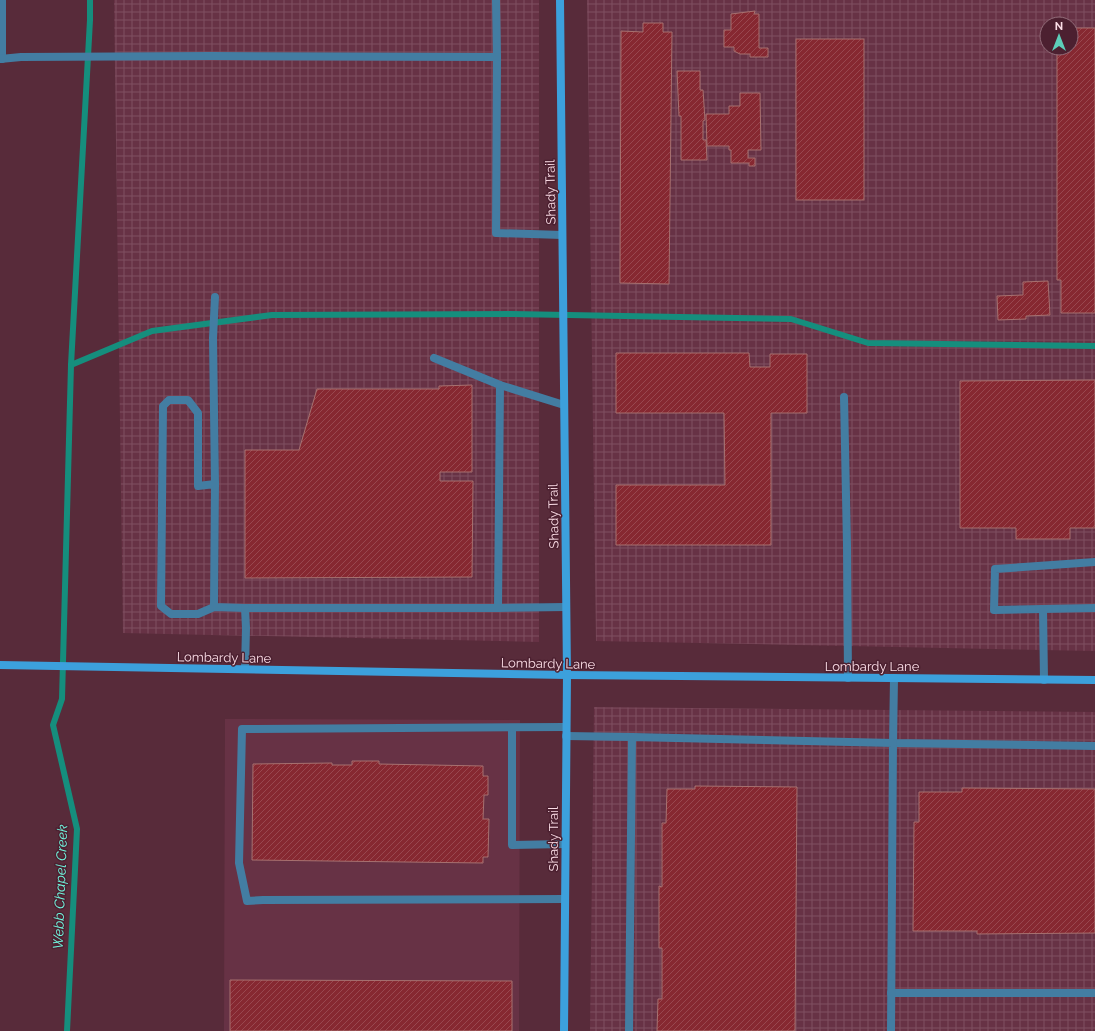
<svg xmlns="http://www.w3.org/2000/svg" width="1095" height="1031" viewBox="0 0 1095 1031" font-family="Raleway,sans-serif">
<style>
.built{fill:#673245}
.industrial{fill:url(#industrial-grid);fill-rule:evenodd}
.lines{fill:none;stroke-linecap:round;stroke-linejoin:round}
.stream{stroke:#158e7d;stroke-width:6}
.building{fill:url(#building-hatch);stroke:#a77170}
.lane{stroke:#437da2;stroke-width:8}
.secondary{stroke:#3ca0dc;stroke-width:8}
.labels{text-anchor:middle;stroke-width:3;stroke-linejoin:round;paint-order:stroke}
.street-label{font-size:13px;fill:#fbdde6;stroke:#4c2030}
.water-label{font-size:14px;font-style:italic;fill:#71fae1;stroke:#4c2030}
</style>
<defs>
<pattern id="industrial-grid" width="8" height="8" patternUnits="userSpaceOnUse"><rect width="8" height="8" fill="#673245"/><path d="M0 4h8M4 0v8" fill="none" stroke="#7e4f60"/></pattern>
<pattern id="building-hatch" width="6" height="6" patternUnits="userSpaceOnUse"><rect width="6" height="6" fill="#862831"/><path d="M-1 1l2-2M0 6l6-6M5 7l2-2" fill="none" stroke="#98474f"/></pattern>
</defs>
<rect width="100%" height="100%" fill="#582b3a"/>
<!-- built -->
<path class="built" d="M225,719l295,1 -1,311h-295z"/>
<!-- industrial -->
<g class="industrial">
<path d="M114,0h425v642l-416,-9z"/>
<path d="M587,0h508v651l-499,-10zM1047,24h24v24h-24z"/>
<path d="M594,707l501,5v319h-505z"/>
</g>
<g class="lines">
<!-- stream -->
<g class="stream">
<path d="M71,365l81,-34 120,-16 240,-1 279,5 77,24 227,3"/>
<path d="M67,1031l10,-202 -24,-104 9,-26 9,-334 19,-345v-20"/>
</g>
</g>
<!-- building -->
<g class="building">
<path d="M755,11l-1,3h5v34h9v9h-18v-3h-10l-6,-3v-4h-10v-17h7v-16z"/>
<path d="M643,23h20v9h9l-3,252 -49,-1 1,-252 22,1z"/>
<path d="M1071,28h24v285h-34v-33h-4v-232h14z"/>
<rect x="796" y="39" width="68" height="161"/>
<path d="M677,71h23v19h3l2,30 -2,1v19h3l1,20h-26v-44h-2z"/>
<path d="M740,93h20l1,57h-13v8h7v8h-6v-3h-18v-13h-2v-4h-22l-1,-32h23v-8h11z"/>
<path d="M1048,281l2,34 -24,1v3l-28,1 -1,-24 26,-1v-13z"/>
<path d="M616,353h133l1,14h20v-13h37v59h-36v132h-155v-60h109l-1,-72h-108z"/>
<path d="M1095,380v148h-25v11h-54v-11h-56v-147z"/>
<path d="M472,385v87h-32v9h33l-1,96 -227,1v-128h54l18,-61h122v-3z"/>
<path d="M352,761h27v3l104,2v10h5v19h-4l-1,24h6l-1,38h-5v6l-231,-3 1,-96 79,-1v2h20z"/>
<path d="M695,786l102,1 -2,244h-138l1,-32h4v-51h-3v-62l3,1v-64h4l1,-34h28z"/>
<path d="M962,788l133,1v144l-118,1v-3h-64l1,-109h5v-30h43z"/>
<path d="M230,980l282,1v50h-282z"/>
</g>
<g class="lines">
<!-- lane -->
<g class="lane">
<path d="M2,0v59"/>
<path d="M497,57l-1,176 66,2"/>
<path d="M0,59l21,-2 190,-1 286,1 -1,-57"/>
<path d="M215,297l-2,41 2,146"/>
<path d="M434,358l66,27 -2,223"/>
<path d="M500,385l64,20"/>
<path d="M844,397l3,148 1,133"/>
<path d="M1095,562l-100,7 -1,41 101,-2"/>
<path d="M214,607l1,-123 -17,2v-73l-10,-13h-19l-6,6 -2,200 10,8h27l16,-7 31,1h253l68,-1"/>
<path d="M245,608l1,20 -1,41"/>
<path d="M1043,609l1,71"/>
<path d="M894,678l-1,65 202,3"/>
<path d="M512,728v117l53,-1"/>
<path d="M566,736l66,1"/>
<path d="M565,899l-302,1 -16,1 -8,-38 3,-134 324,-2"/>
<path d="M891,993h204"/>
<path d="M629,1031l3,-294 261,6 -2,288"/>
</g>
<!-- secondary -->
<g class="secondary">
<path d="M560,0l7,675 -3,356"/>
<path d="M0,665l567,10 528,5"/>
</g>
</g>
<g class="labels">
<!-- street labels -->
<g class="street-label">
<text transform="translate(550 192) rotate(-91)" y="5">Shady Trail</text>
<text transform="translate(553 516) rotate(-91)" y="5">Shady Trail</text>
<text transform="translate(224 657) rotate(1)" y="5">Lombardy Lane</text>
<text transform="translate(548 663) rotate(1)" y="5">Lombardy Lane</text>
<text x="872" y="671">Lombardy Lane</text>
<text transform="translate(553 839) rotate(-90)" y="5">Shady Trail</text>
</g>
<!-- water labels -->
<g class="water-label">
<text transform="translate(60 887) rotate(-88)" y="5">Webb Chapel Creek</text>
</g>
</g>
<!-- north arrow -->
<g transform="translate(1059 36)"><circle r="19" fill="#4c2030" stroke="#926c79"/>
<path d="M0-3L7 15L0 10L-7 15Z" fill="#5dceb9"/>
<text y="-6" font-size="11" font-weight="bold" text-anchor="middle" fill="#fbdde6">N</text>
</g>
</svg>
